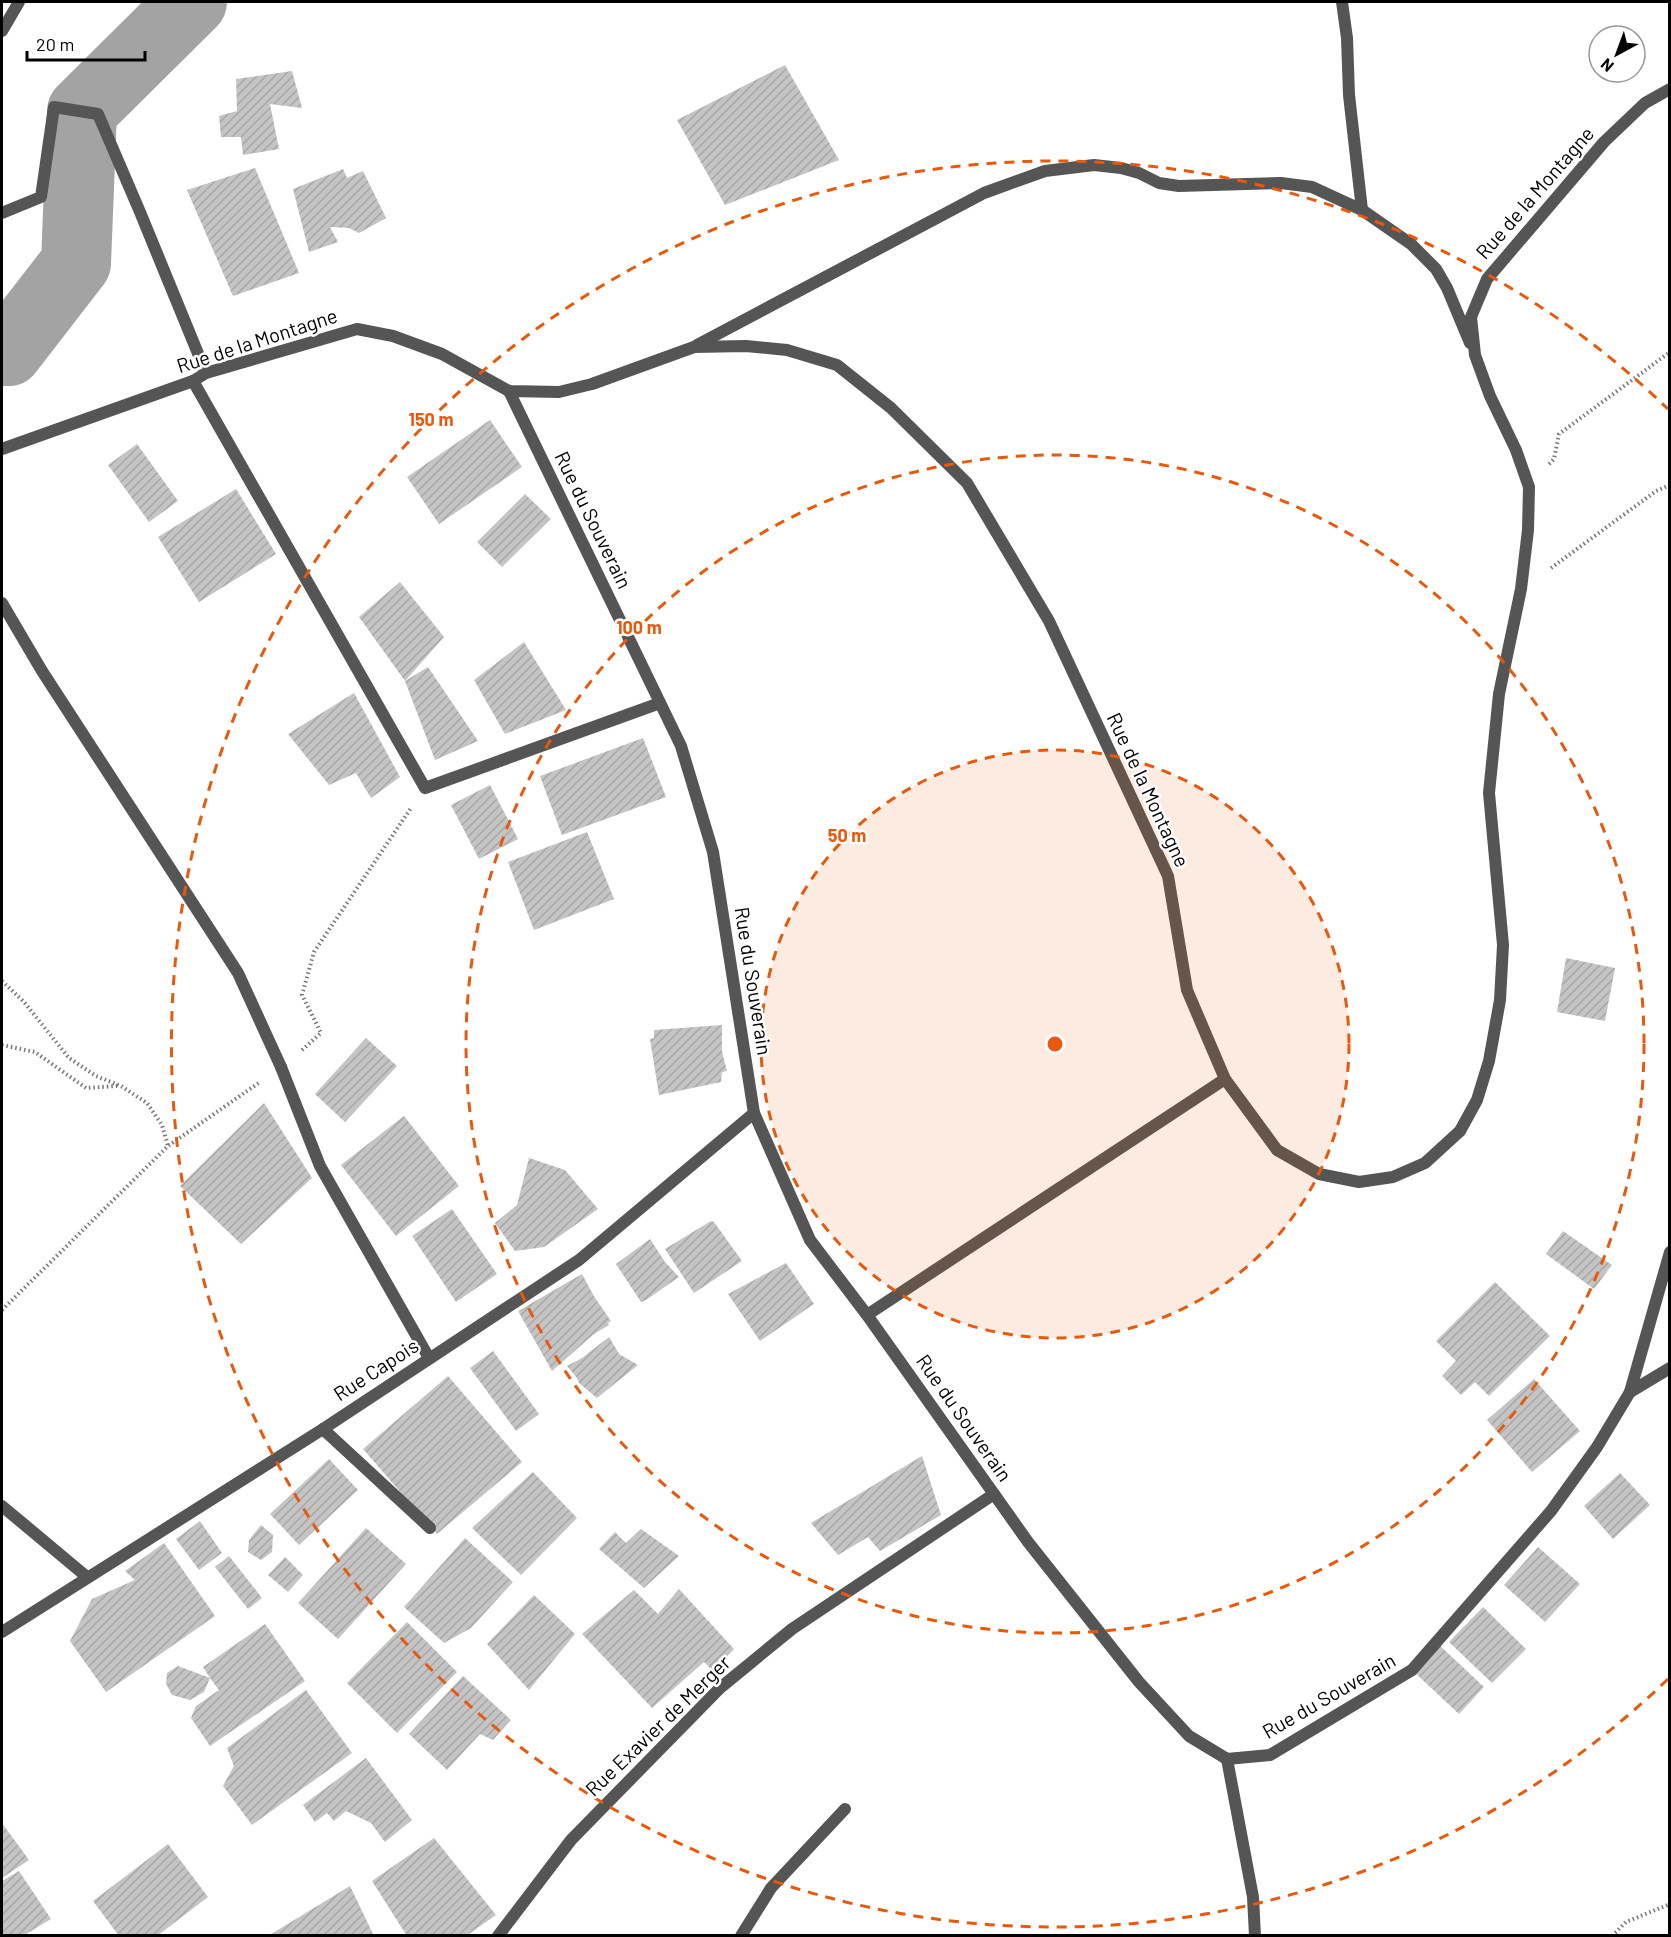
<svg xmlns="http://www.w3.org/2000/svg" width="1671" height="1937" viewBox="0 0 1671 1937" font-family="Barlow,sans-serif">
<style>
.lines{fill:none;stroke-linecap:round;stroke-linejoin:round}
.river{stroke:#a3a3a3;stroke-width:70}
.building{fill:url(#building-hatch)}
.path{stroke:#777;stroke-width:4;stroke-dasharray:1.5 3;stroke-linecap:butt}
.service{stroke:#555;stroke-width:12}
.minor{stroke:#555;stroke-width:12}
.ring{fill:none;stroke:#e8590c;stroke-width:3;stroke-dasharray:10 8}
.labels{text-anchor:middle;stroke-width:5;stroke-linejoin:round;paint-order:stroke}
.street-label{font-size:20px;fill:#000;stroke:#fff}
.centre{fill:#e8590c;stroke:#fff;stroke-width:3}
.ring-label{font-size:18px;text-anchor:middle;font-weight:bold;fill:#e8590c;stroke:#fff;stroke-width:5;stroke-linejoin:round;paint-order:stroke}
</style>
<defs>
<pattern id="building-hatch" width="6" height="6" patternUnits="userSpaceOnUse" patternTransform="scale(1.5)"><rect width="6" height="6" fill="#c4c4c4"/><path d="M-1 1l2-2M0 6l6-6M5 7l2-2" fill="none" stroke="#a7a7a7"/></pattern>
</defs>
<rect width="100%" height="100%" fill="#fff"/>
<g class="lines">
<!-- river -->
<path class="river" d="M2,351h6l68,-88 6,-152 110,-109"/>
</g>
<!-- building -->
<g class="building">
<path d="M785,65l54,95 -114,45 -48,-85z"/>
<path d="M292,71l10,37 -32,-4 9,45 -36,6 -2,-18h-20l-2,-21 18,-5 -1,-32z"/>
<path d="M255,168l44,105 -66,23 -46,-106z"/>
<path d="M343,169l4,9 16,-7 23,47 -27,15 -10,-5 -19,-1 8,15 -29,10 -16,-63z"/>
<path d="M490,420l32,47 -83,57 -32,-47z"/>
<path d="M137,444l41,57 -29,21 -41,-57z"/>
<path d="M236,489l40,65 -77,48 -41,-65z"/>
<path d="M525,494l26,25 -49,48 -25,-25z"/>
<path d="M400,582l44,55 -39,44 -46,-64z"/>
<path d="M524,642l42,68 -61,24 -31,-54z"/>
<path d="M428,667l50,74 -43,19 -30,-79z"/>
<path d="M354,693l46,84 -29,21 -15,-25 -27,12 -41,-51z"/>
<path d="M643,738l23,59 -104,38 -22,-59z"/>
<path d="M490,785l28,54 -39,20 -28,-54z"/>
<path d="M587,832l27,67 -80,31 -26,-68z"/>
<path d="M1566,958l49,10 -10,53 -48,-9z"/>
<path d="M722,1025v27l5,19 -5,1 -1,10 -62,13 -9,-56 4,-1v-8z"/>
<path d="M366,1038l31,28 -52,56 -30,-28z"/>
<path d="M264,1103l48,75 -71,66 -61,-58z"/>
<path d="M404,1116l55,70 -63,50 -55,-71z"/>
<path d="M529,1158l36,12 33,39 -54,38 -29,4 -20,-28 22,-18z"/>
<path d="M452,1209l45,65 -41,28 -44,-66z"/>
<path d="M711,1221l3,1 28,39 -48,32 -29,-44z"/>
<path d="M1563,1231l49,34 -18,24 -48,-35z"/>
<path d="M650,1239l15,23 14,15 -33,23 -5,2 -25,-38z"/>
<path d="M786,1263l28,41 -54,37 -32,-47z"/>
<path d="M582,1274l13,24 16,23 -3,2 1,2 -15,9 -42,37 -34,-60z"/>
<path d="M1495,1282l55,54 -61,60 -14,-14 -14,13 -19,-19 14,-15 -20,-20z"/>
<path d="M609,1337l10,17 19,11 -41,33 -18,-15 -2,-5 -10,-12 15,-8z"/>
<path d="M493,1351l46,63 -23,17 -46,-63z"/>
<path d="M448,1376l74,86 -85,72 -74,-85z"/>
<path d="M1534,1379l46,52 -48,41 -45,-52z"/>
<path d="M922,1456l19,59 -61,36 -12,-14 -30,18 -27,-32z"/>
<path d="M329,1459l29,31 -59,55 -29,-31z"/>
<path d="M533,1472l44,46 -56,57 -49,-47z"/>
<path d="M1620,1473l30,32 -37,34 -29,-33z"/>
<path d="M200,1521l22,32 -23,17 -23,-31z"/>
<path d="M261,1525l12,10 -1,17 -11,8 -13,-8 1,-12z"/>
<path d="M366,1528l40,36 -68,75 -40,-36z"/>
<path d="M641,1529l38,27 -35,32 -45,-39 16,-17 11,11z"/>
<path d="M465,1538l48,44 -42,46 -27,15 -40,-36z"/>
<path d="M164,1543l51,73 -109,76 -36,-51 22,-42 43,-19 -10,-9z"/>
<path d="M1538,1547l42,37 -35,38 -41,-37z"/>
<path d="M229,1556l33,42 -14,11 -33,-42z"/>
<path d="M285,1557l18,18 -15,17 -20,-17z"/>
<path d="M679,1589l55,60 -21,22 -9,-9 -52,46 -70,-74 52,-44 24,24z"/>
<path d="M534,1595l41,39 -46,56 -42,-46z"/>
<path d="M1483,1607l43,42 -34,34 -43,-41z"/>
<path d="M407,1622l50,50 -60,61 -50,-50z"/>
<path d="M265,1624l40,57 -95,65 -19,-28 5,-12 23,-16 -9,-12 -6,14 -14,8 -18,-5 -6,-11 1,-11 11,-7 32,12 -7,-11z"/>
<path d="M1437,1643l47,44 -25,27 -47,-44z"/>
<path d="M463,1676l48,44 -18,20 -13,-6 -33,36 -38,-36z"/>
<path d="M306,1690l46,63 -100,72 -29,-39 11,-20 -7,-18z"/>
<path d="M366,1758l46,62 -27,22 -14,-19 -25,-12 -12,10 -7,-8 -12,9 -12,-17z"/>
<path d="M2,1823l27,37 -27,18z"/>
<path d="M434,1838l62,77 -30,21h-59l-35,-55z"/>
<path d="M168,1844l40,53 -51,39h-38l-26,-35z"/>
<path d="M19,1871l32,48 -28,17h-21v-55z"/>
<path d="M350,1886l24,50h-106z"/>
</g>
<g class="lines">
<!-- path -->
<g class="path">
<path d="M1549,464l5,-5 5,-25 111,-82"/>
<path d="M1551,568l105,-77 14,-6"/>
<path d="M2,981l22,21 45,56 27,18 25,10 26,17 15,22 6,21"/>
<path d="M2,1045l33,7 51,36 31,-2"/>
<path d="M302,1050l19,-17 -19,-38 12,-43 97,-144"/>
<path d="M2,1310l166,-164 92,-64"/>
<path d="M1612,1936l14,-14 44,-18"/>
</g>
<!-- service -->
<g class="service">
<path d="M281,1067l39,99 109,192"/>
<path d="M323,1429l107,99"/>
<path d="M2,1506l85,71"/>
<path d="M741,1936l30,-48 74,-79"/>
</g>
<!-- minor -->
<g class="minor">
<path d="M1342,2l5,36 2,57 13,115"/>
<path d="M2,31l17,-29"/>
<path d="M2,213l39,-16 13,-90 44,7 42,98 66,161"/>
<path d="M697,345l287,-152 61,-22 49,-6 27,3 18,5 20,10 20,3 102,-3 31,4 50,23 49,34 25,25 11,19 23,55"/>
<path d="M193,381l232,407 235,-85"/>
<path d="M509,391l172,355 32,106 41,261 56,127 57,75 161,227 111,140 50,54 38,23 43,-4 142,-85 139,-159 46,-64 33,-55 40,-140"/>
<path d="M2,449l191,-68 13,-8 151,-44 36,7 49,18 67,37 50,1 33,-8 102,-37 52,-1 41,4 50,15 54,43 76,75 82,138 119,255 19,114 38,89 52,71 42,24 40,8 34,-5 32,-14 35,-32 17,-31 12,-39 11,-61 3,-55 -14,-152 10,-99 22,-105 7,-59 1,-43 -13,-37 -26,-54 -15,-41 -4,-38 16,-38 117,-137 41,-39 25,-14"/>
<path d="M2,603l40,68 196,302 43,94"/>
<path d="M867,1315l358,-236"/>
<path d="M1630,1392l40,-24"/>
<path d="M2,1632l321,-203 256,-169 175,-147"/>
<path d="M1227,1759l26,138 2,39"/>
<path d="M498,1936l73,-96 149,-152 72,-59 202,-135"/>
</g>
</g>
<!-- distance rings -->
<circle cx="1055" cy="1044" r="294" fill="#e8590c" fill-opacity=".12"/>
<g class="ring">
<circle cx="1055" cy="1044" r="294"/>
<circle cx="1055" cy="1044" r="589"/>
<path d="M1668 1679A883 883 0 1 1 1668 409"/>
</g>
<g class="labels">
<!-- street labels -->
<g class="street-label">
<text transform="translate(1535 193) rotate(-49)" y="7">Rue de la Montagne</text>
<text transform="translate(257 341) rotate(-18)" y="7">Rue de la Montagne</text>
<text transform="translate(593 520) rotate(64)" y="7">Rue du Souverain</text>
<text transform="translate(1148 790) rotate(65)" y="7">Rue de la Montagne</text>
<text transform="translate(753 981) rotate(81)" y="7">Rue du Souverain</text>
<text transform="translate(376 1370) rotate(-33)" y="7">Rue Capois</text>
<text transform="translate(964 1418) rotate(55)" y="7">Rue du Souverain</text>
<text transform="translate(1329 1696) rotate(-30)" y="7">Rue du Souverain</text>
<text transform="translate(658 1726) rotate(-44)" y="7">Rue Exavier de Merger</text>
</g>
</g>
<circle cx="1055" cy="1044" r="9" class="centre"/>
<g class="ring-label">
<text x="431" y="426">150 m</text>
<text x="639" y="634">100 m</text>
<text x="847" y="842">50 m</text>
</g>
<!-- border -->
<rect width="1671" height="1937" fill="none" stroke="#000000" stroke-width="6"/>
<!-- north arrow -->
<g transform="translate(1617 54) rotate(221)"><circle r="28" fill="#ffffff" stroke="#999999" stroke-width="1.5"/>
<path d="M0-4.5L10 22L0 15L-10 22Z" fill="#000000"/>
<text y="-9" font-size="16" font-weight="bold" text-anchor="middle" fill="#000000">N</text>
</g>
<!-- scale -->
<path d="M27 51v9h118v-9" fill="none" stroke="#000000" stroke-width="3"/>
<text x="36" y="51" font-size="18" fill="#000000" stroke="#ffffff" stroke-width="4.5" paint-order="stroke">20 m</text>
</svg>
